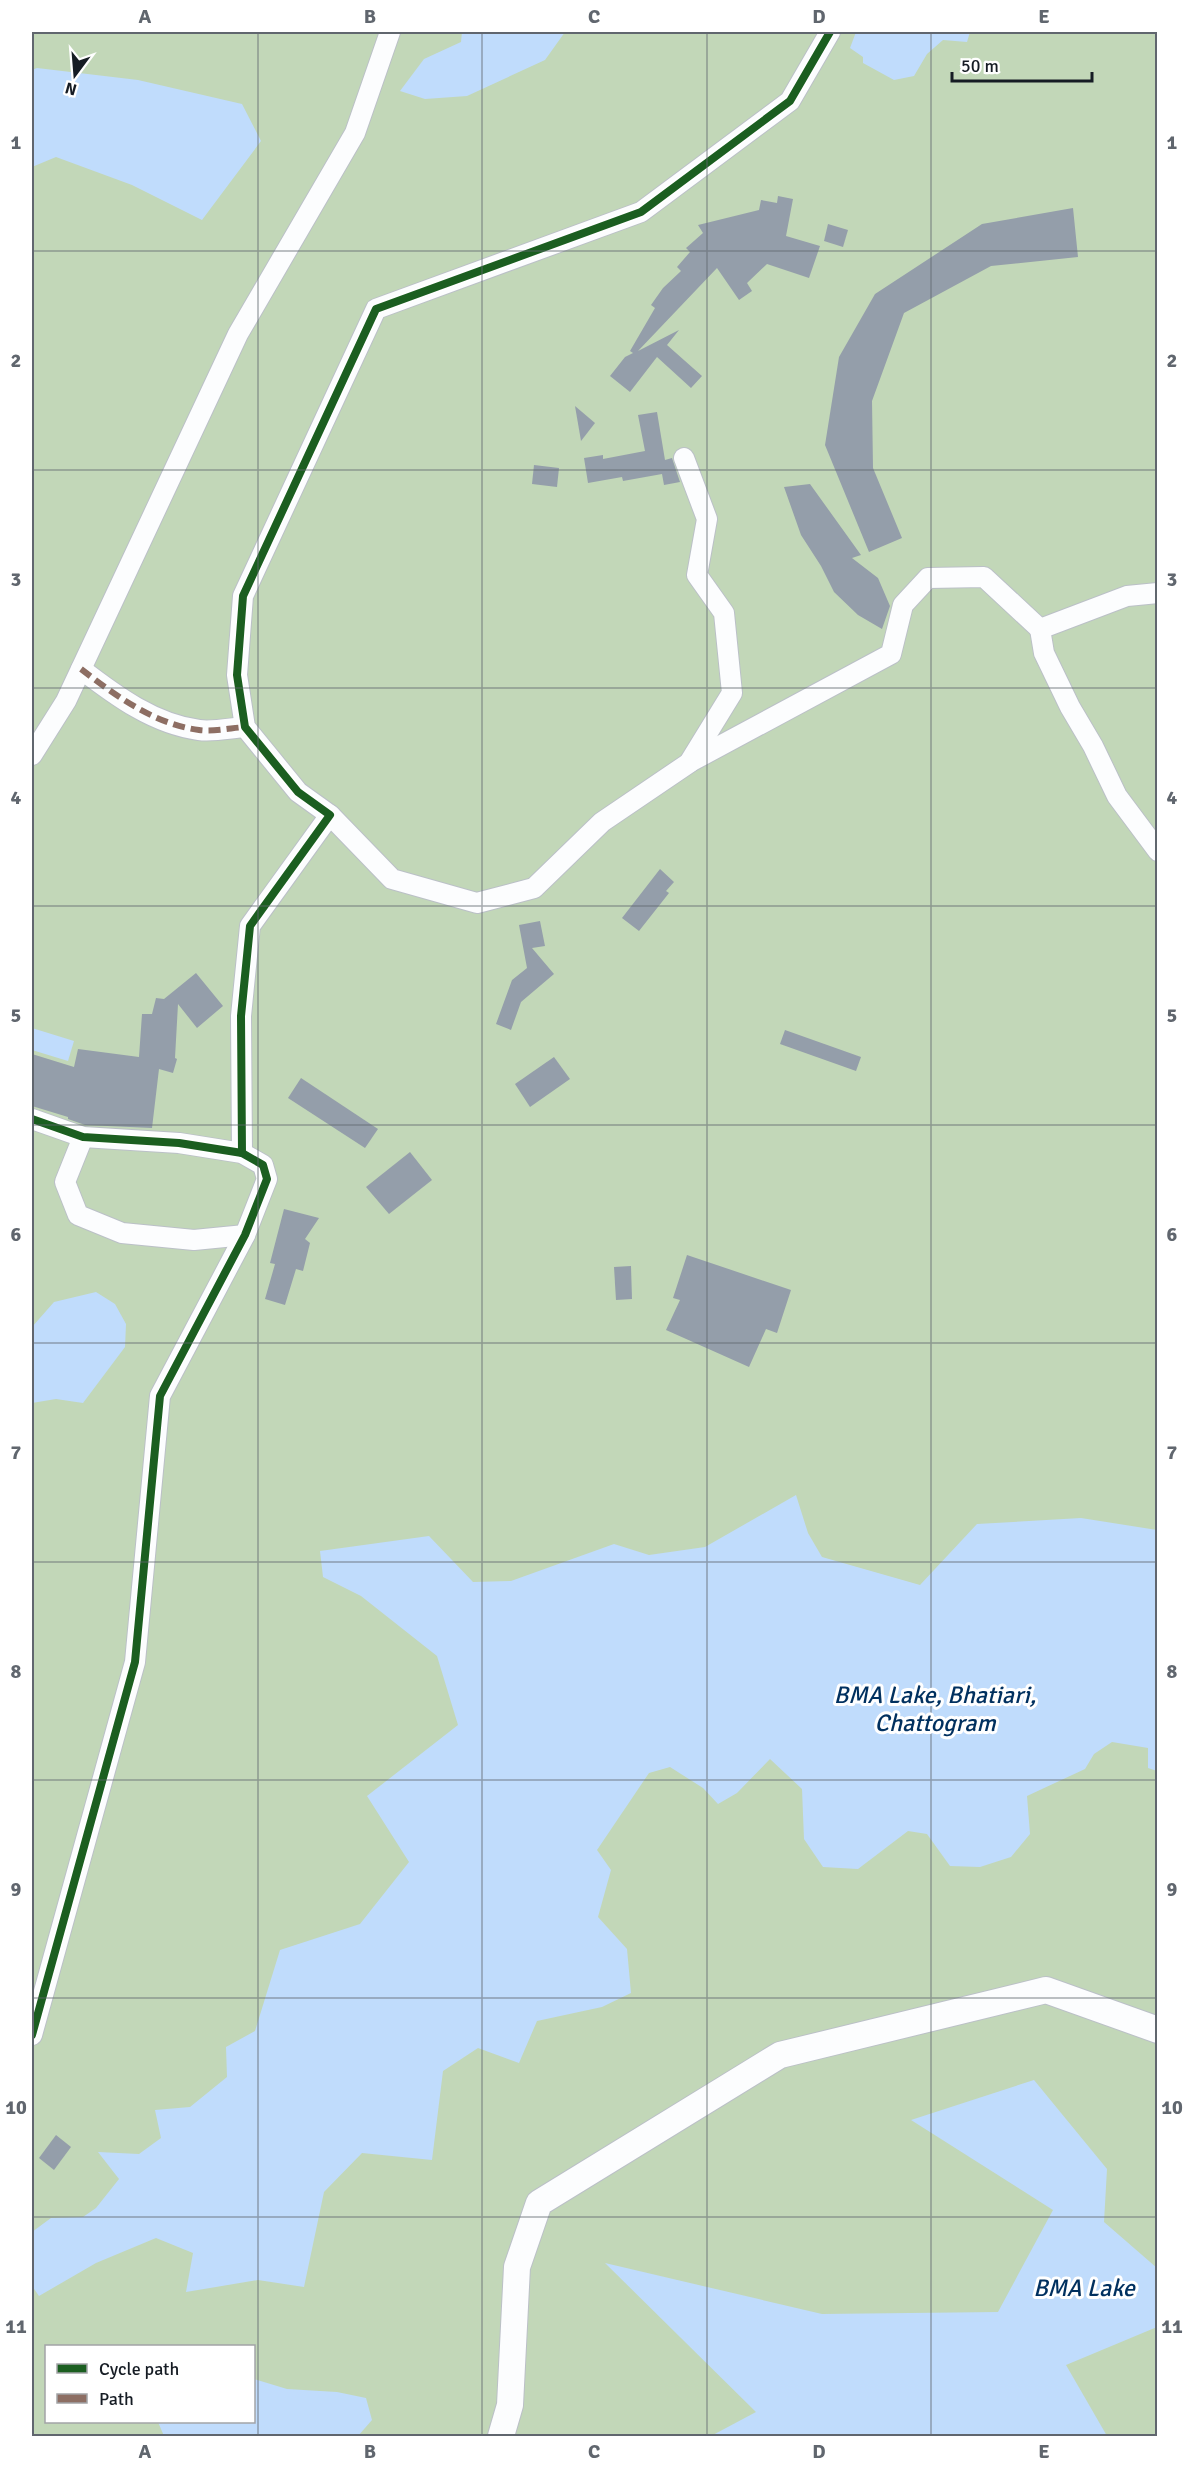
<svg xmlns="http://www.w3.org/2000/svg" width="1189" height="2468" viewBox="0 0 1189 2468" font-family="Signika,sans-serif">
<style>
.forest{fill:#c2d7b8;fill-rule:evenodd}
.water{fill:#c0dcfc}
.building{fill:#949eaa}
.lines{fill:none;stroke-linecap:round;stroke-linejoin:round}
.minor-casing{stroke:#bbc0c7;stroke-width:22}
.major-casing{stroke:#bbc0c7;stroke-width:28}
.minor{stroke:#fcfdfe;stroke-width:20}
.major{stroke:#fcfdfe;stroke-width:26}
.quiet{stroke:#8d6e63;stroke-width:6;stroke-dasharray:12 6;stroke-linecap:butt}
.cycleway-casing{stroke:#fff;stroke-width:11}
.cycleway{stroke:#1b5e20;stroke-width:8}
.grid{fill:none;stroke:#60666e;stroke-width:1.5;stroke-opacity:0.55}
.labels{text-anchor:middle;stroke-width:6;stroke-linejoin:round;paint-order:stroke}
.water-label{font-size:24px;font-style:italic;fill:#00305f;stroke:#fff}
.neatline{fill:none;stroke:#60666e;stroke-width:2}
.grid-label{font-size:20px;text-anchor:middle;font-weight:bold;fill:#60666e}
</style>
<rect width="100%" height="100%" fill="#eaf0f6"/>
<!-- forest -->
<path class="forest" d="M32,32h1125v2404h-1125zM46,2346h208v76h-208z"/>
<!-- water -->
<g class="water">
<path d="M462,32h103l-20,28 -78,36 -42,3 -25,-8 24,-32 37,-17z"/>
<path d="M856,32h114l-3,10 -24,-2 -16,14 -13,22 -20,4 -31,-17v-6l-13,-9z"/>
<path d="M37,68l101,12 104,24 19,37 -59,79 -70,-35 -76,-28 -24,10v-97z"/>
<path d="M32,1028l42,13 -6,20 -36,-11z"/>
<path d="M96,1292l19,12 11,20 -1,23 -42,56 -27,-4 -24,4v-76l22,-25z"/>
<path d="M796,1495l12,38 14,24 98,28 57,-61 104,-6 76,12v241l-9,-3v-20l-36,-6 -18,12 -9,15 -58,27 3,38 -19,23 -31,10 -30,-1 -23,-32 -19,-3 -50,38 -35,-2 -19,-28 -2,-50 -32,-30 -33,34 -19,11 -15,-16 -33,-21 -21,6 -52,77 14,20 -13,47 29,32 4,44 -29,14 -65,14 -18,42 -41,-15 -35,23 -11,89 -70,-7 -38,39 -20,95 -46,-7 -72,12 7,-39 -37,-15 -60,25 -57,33 -7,-10v-54l19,-14 32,-1 13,-9 23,-29 -21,-27 41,2 22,-16 -6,-28 35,-3 37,-30 -1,-30 29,-16 25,-81 80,-26 49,-62 -42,-66 91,-71 -21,-69 -76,-60 -38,-19 -3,-26 109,-15 44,46 38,-1 103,-37 35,11 56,-8z"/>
<path d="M1034,2080l73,89 -3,53 53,46v59l-91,38 41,71h-396l45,-24 -151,-149 217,51 176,-2 55,-102 -142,-90z"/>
<path d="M254,2379l33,10 50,3 29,6 6,22 -14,16h-194l-6,-14h96z"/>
</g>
<!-- building -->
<g class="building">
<path d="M778,196l15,3 -7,37 34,10 -11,32 -42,-14 -20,19 5,8 -13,9 -22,-32 -79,83 41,-21 -12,15 35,31 -11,12 -34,-31 -27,35 -20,-16 15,-19 8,-4 -3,-2 25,-43 -4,-3 12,-17 18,-17 -4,-4 13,-15 -4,-4 17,-15 -5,-8 61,-15 2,-10 16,3z"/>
<path d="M1073,208l5,49 -87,9 -87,47 -32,88 1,67 29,70 -33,14 -44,-107 14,-88 36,-63 107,-70z"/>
<path d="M828,224l20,6 -5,17 -19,-6z"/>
<path d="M575,406l20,17 -14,18z"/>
<path d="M657,412l8,48 7,-2 8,24 -16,3 -2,-11 -39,7 -1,-4 -34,6 -4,-25 19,-3v4l42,-8 -7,-36z"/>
<path d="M534,465l25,3 -2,19 -25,-3z"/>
<path d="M810,484l51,71 -9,3 26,20 12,28 -8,23 -24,-14 -24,-23 -13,-26 -20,-31 -17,-48z"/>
<path d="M660,869l14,13 -8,9 3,2 -30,38 -17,-13z"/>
<path d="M540,921l5,25 -13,2 22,26 -33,28 -10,28 -15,-6 16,-44 15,-12 -8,-43z"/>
<path d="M196,973l27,33 -26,22 -19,-24 -3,54 2,1 -4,14 -14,-4 -7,59 -67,-3 -17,-6v-2l-36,-11v-52l42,13 4,-18 61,8 3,-43h10l4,-16 8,1z"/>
<path d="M785,1030l76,27 -5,14 -76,-27z"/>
<path d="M554,1057l16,22 -40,28 -15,-23z"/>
<path d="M301,1078l77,51 -13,19 -77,-50z"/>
<path d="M410,1152l22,28 -43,34 -23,-27z"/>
<path d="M284,1209l35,9 -14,21 5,4 -7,28 -7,-2 -11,36 -20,-6 10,-35 -5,-1z"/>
<path d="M687,1255l104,35 -14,43 -11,-4 -17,38 -83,-37 14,-30 -7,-2z"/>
<path d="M631,1266l1,33 -16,1 -2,-33z"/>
<path d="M56,2135l15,12 -17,23 -15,-12z"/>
</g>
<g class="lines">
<!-- minor casing -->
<g class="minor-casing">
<g id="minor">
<path d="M1158,593l-31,3 -87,33 4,24 26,54 23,39 24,50 41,55"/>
<path d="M81,669c35,27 73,55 118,61 14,2 32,-2 46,-3"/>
<path d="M32,755l34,-54 172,-367 117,-201 35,-101"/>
<path d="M690,762l201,-108 12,-49 25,-27 56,-1 56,52"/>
<path d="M330,815l62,64 85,24 57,-15 68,-66 87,-59 43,-70 -8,-80 -27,-38 10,-56 -23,-61"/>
<path d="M32,1119l51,18 96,6 63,10 21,12 4,14 -22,56 -85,161 -25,266 -103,373"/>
<path d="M83,1137l-18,45 13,33 44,18 72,7 51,-5"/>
<path d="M242,1153l-1,-137 9,-90 80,-111 -32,-23 -53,-65 -8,-52 6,-79 133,-287 265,-97 149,-111 40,-69"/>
</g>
</g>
<!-- major casing -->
<g class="major-casing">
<path id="major" d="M501,2436l9,-31 7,-138 22,-64 241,-148 266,-65 112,40"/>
</g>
<!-- minor -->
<use href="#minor" class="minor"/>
<!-- major -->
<use href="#major" class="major"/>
<!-- quiet -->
<path class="quiet" d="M81,669c35,27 73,55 118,61 14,2 32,-2 46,-3"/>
<!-- cycleway casing -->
<g class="cycleway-casing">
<g id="cycleway">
<path d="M32,1119l51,18 96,6 63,10 21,12 4,14 -22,56 -85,161 -25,266 -103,373"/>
<path d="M242,1153l-1,-137 9,-90 80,-111 -32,-23 -53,-65 -8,-52 6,-79 133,-287 265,-97 149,-111 40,-69"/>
</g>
</g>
<!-- cycleway -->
<use href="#cycleway" class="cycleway"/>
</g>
<!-- grid -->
<path class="grid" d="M258,32v2404M482,32v2404M707,32v2404M931,32v2404M32,251h1126M32,470h1126M32,688h1126M32,906h1126M32,1125h1126M32,1343h1126M32,1562h1126M32,1780h1126M32,1998h1126M32,2217h1126"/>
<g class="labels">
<!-- water labels -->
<g class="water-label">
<text x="935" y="1703">BMA Lake, Bhatiari,<tspan x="935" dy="28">Chattogram</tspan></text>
<text x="1084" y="2296">BMA Lake</text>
</g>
</g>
<!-- border -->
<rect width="1189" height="2468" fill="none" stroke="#ffffff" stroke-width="66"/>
<!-- legend -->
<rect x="45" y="2345" width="210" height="78" fill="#ffffff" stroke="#a2a4a7" stroke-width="1.5"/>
<rect x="57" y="2364" width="30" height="9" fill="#1b5e20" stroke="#a2a4a7" stroke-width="1.5"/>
<text x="99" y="2375" font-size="18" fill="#161c24">Cycle path</text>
<rect x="57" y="2394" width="30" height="9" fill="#8d6e63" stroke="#a2a4a7" stroke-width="1.5"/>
<text x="99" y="2405" font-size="18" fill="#161c24">Path</text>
<!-- north arrow -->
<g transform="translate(75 75) rotate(196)" stroke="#ffffff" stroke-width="4.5" paint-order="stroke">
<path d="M0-4.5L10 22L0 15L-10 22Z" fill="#161c24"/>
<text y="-9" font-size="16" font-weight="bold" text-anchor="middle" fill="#161c24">N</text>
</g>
<!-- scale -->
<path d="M952 72v9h140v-9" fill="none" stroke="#161c24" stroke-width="3"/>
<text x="961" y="72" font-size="18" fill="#161c24" stroke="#ffffff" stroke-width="4.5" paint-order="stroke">50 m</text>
<rect x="33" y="33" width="1123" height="2402" class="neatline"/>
<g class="grid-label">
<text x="145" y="23">A</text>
<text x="370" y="23">B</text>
<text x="594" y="23">C</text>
<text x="819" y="23">D</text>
<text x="1044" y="23">E</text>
<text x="16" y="149">1</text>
<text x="1172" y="149">1</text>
<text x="16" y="367">2</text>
<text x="1172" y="367">2</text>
<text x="16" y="586">3</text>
<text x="1172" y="586">3</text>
<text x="16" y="804">4</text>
<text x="1172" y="804">4</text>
<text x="16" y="1022">5</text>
<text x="1172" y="1022">5</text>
<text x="16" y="1241">6</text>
<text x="1172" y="1241">6</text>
<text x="16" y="1459">7</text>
<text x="1172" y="1459">7</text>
<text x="16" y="1678">8</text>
<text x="1172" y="1678">8</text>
<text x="16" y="1896">9</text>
<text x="1172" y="1896">9</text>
<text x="16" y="2114">10</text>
<text x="1172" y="2114">10</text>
<text x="16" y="2333">11</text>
<text x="1172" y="2333">11</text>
<text x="145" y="2458">A</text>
<text x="370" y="2458">B</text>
<text x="594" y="2458">C</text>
<text x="819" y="2458">D</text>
<text x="1044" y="2458">E</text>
</g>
</svg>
